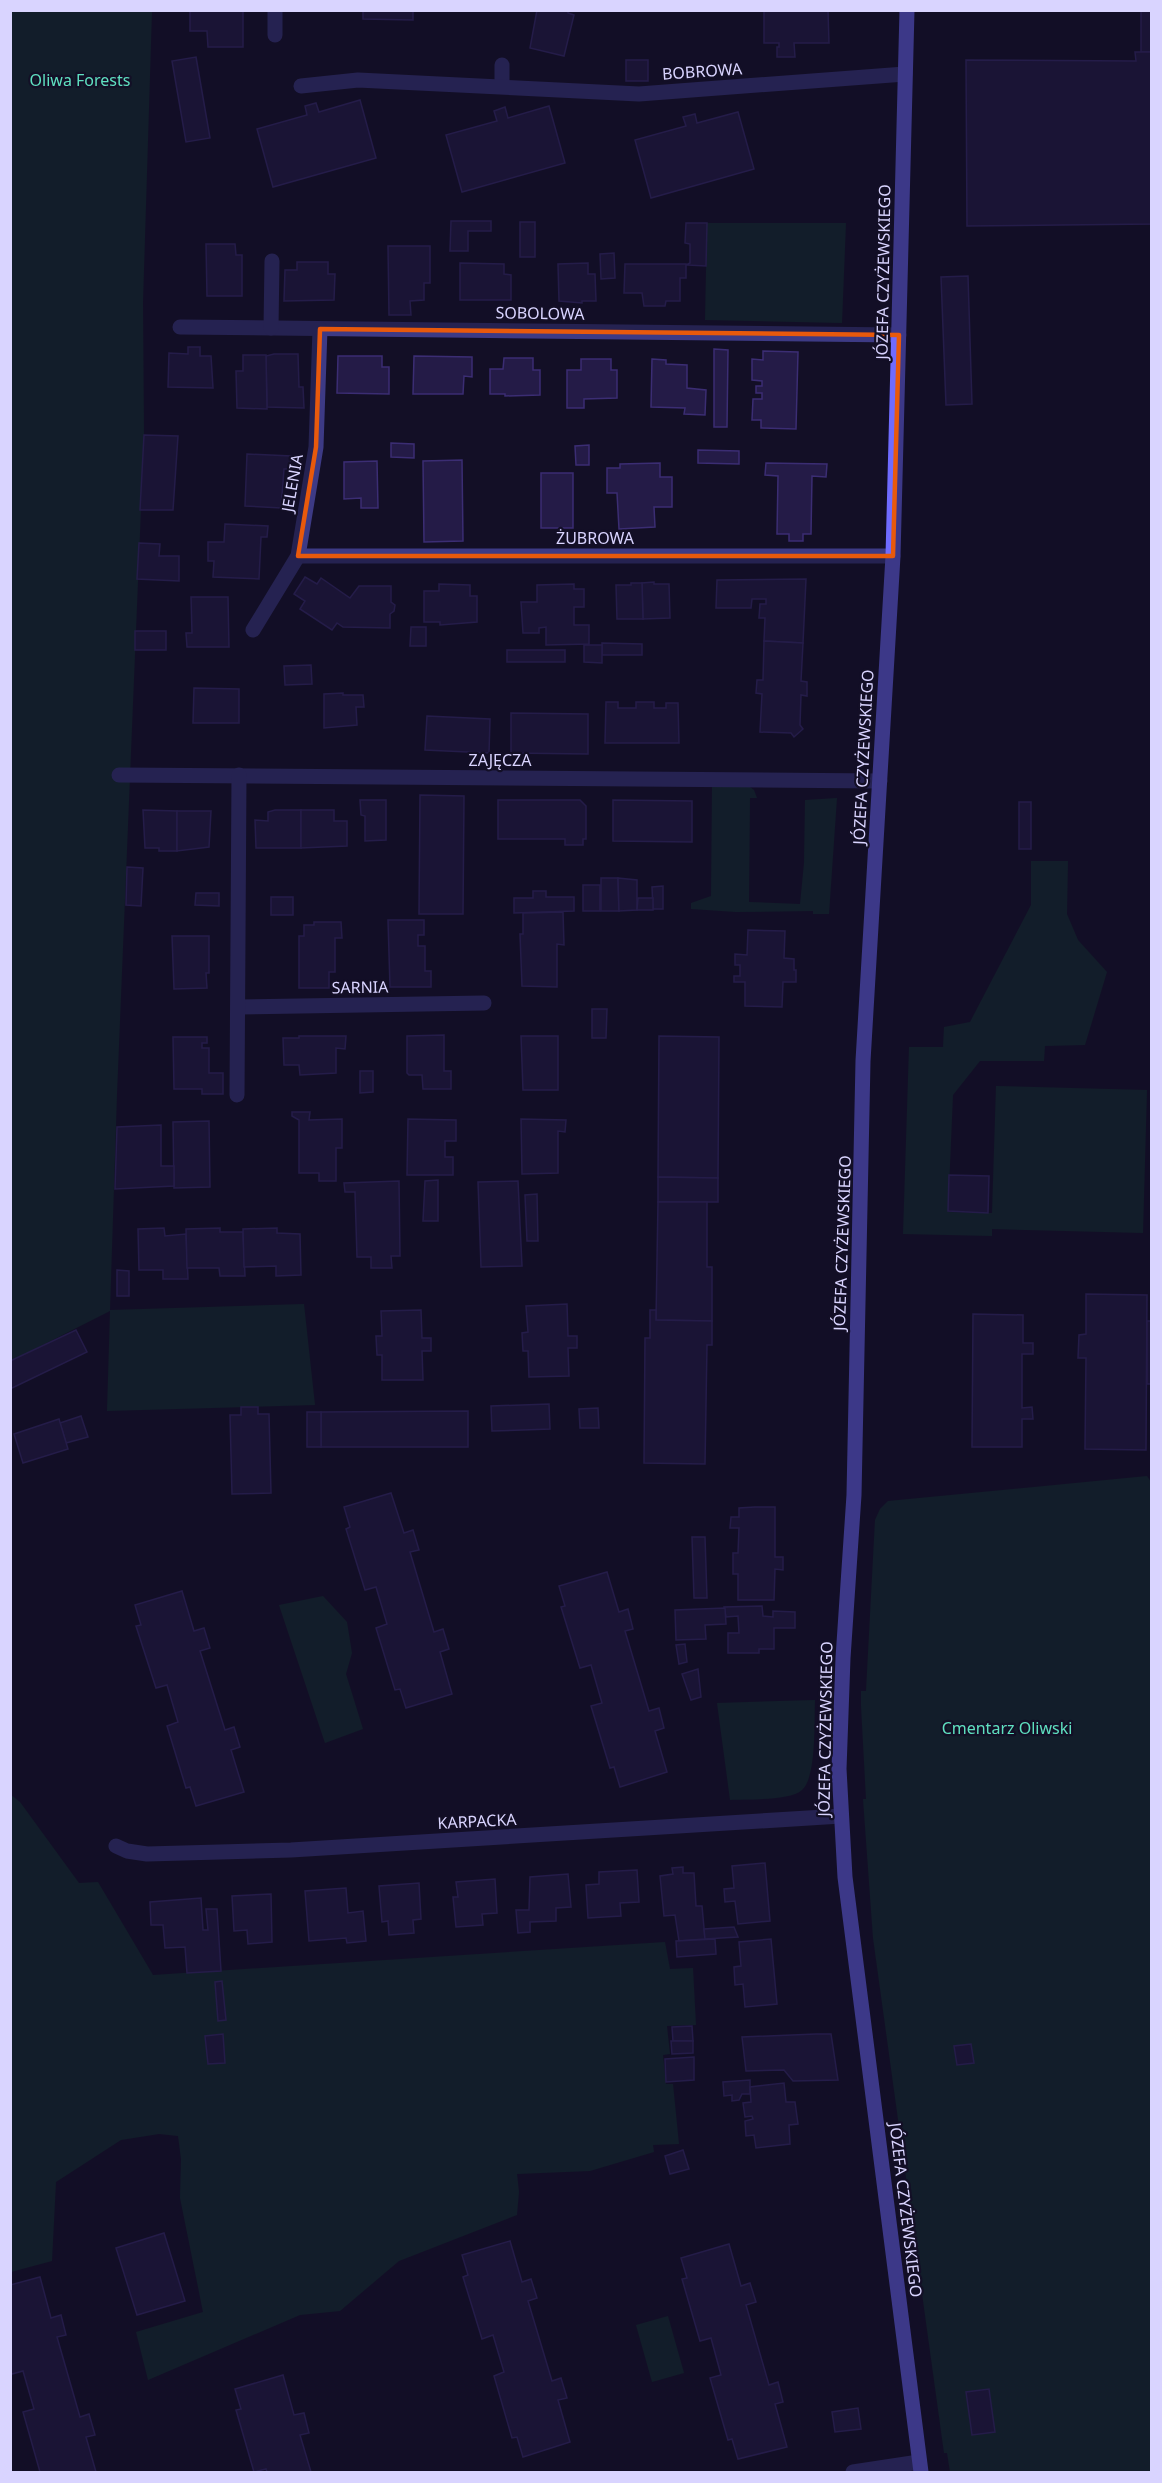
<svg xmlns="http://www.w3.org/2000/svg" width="1162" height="2483" viewBox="0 0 1162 2483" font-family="'Noto Sans',sans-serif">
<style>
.green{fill:#12302f}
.building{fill:#241b47;stroke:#3b2d73;stroke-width:1.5}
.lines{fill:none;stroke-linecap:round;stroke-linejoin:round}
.street{stroke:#3d3a85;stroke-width:15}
.secondary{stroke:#6f6bff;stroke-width:15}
.marked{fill:none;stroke:#e8590c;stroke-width:4.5;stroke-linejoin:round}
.labels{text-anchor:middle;stroke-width:4.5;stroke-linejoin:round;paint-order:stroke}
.street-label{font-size:16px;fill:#d9d4ff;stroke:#130f26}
.park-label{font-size:16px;fill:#5fe0c0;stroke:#130f26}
</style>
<rect width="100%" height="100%" fill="#130f26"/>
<!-- green -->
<g class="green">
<path d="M11,11h141l-9,291 1,133 -27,659 -7,216 194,-6 11,101 -208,6 3,-100 -99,50z"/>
<path d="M707,223h139l-4,100 -137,-3z"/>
<path d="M712,787h38l4,3 3,8h-7l-1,104 51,2 4,-41 1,-63 32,-2 -8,116h-16v-3l-77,1 -45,-3v-6l20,-7z"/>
<path d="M1031,861h37l-1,53 11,26 29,32 -22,73 -40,1 -1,15h-64l-27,34 -5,117 44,1 4,-127 151,4 -4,143 -151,-4v7l-89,-2 6,-187h34l1,-20 26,-5 61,-117z"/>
<path d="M1147,1476l4,6v990h-201l-3,-19h-3l-71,-515 -10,-139h3l-5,-93v-15h5l9,-171 5,-11 8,-8z"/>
<path d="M323,1596l24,26 5,31 -6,21 17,55 -38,14 -46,-138z"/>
<path d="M815,1700c-1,19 2,77 -13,90 -12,11 -55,9 -72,10l-13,-97z"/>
<path d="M10,1794l10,8 59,81 19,-1 55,93 512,-33 5,27 23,-1 3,57 -29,1 3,28 -7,1 3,29h7l6,60 -26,1 1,7 -64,19 -73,3 2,18 -2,23 -118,46 -59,50 -40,4 -152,65 -12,-48 67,-20 -23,-114 1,-39 -3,-23 -19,-2 -38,6 -65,42 -4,79 -41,11z"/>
<path d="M668,2316l16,57 -32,9 -16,-57z"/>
</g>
<!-- building -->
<g class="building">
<path d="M190,10h53v37h-35l-1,-16h-17z"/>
<path d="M363,10h50v10l-50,-1z"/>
<path d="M537,10h31v3l6,2 -10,41 -34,-8z"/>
<path d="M764,10h64l1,33h-35l1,14h-18v-10h2v-4h-15z"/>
<rect x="1141" y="10" width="11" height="42"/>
<path d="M1135,52h17v172l-185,2 -1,-166 170,1z"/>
<path d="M196,57l14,81 -24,4 -14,-81z"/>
<rect x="626" y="60" width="22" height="21"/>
<path d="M360,100l16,58 -103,29 -16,-58 50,-14 -2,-9 11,-3 3,9z"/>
<path d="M549,106l16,57 -103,29 -16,-57 51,-14 -3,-10 11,-4 3,11z"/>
<path d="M738,112l16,57 -103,29 -16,-58 51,-14 -3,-9 12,-3 2,9z"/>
<path d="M451,221h40v10h-23v20h-18z"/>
<rect x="520" y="222" width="15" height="35"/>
<path d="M686,223h21l-1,43 -20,-1 4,-2v-19l-5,-1z"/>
<path d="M206,244h29l1,11h6v41h-35z"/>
<path d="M388,246h42v37h-6v17l-14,1 1,14h-22z"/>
<path d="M614,253l1,25 -14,1 -1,-25z"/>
<path d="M297,262h31v12h7l-1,26 -50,1 1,-31h12z"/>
<path d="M460,263l44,1v10l7,1v25h-51z"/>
<path d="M588,263v11h7l1,27h-14v2l-23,-2 -1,-37z"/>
<path d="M625,264h61v14h-6v23h-14l-1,5h-21l-2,-13h-18z"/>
<path d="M968,276l4,128 -26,1 -5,-128z"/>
<path d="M188,347h12v9h11l2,32 -45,-1 1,-34 19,1z"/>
<path d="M714,349l14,1 -1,77h-13z"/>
<path d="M763,351l35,1 -2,77 -35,-1v-8h-9l1,-21h9v-6h-6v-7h6v-5l-10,-1v-21l11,1z"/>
<path d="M274,354h24l1,33h4l1,21 -37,-1 -1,-51z"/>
<path d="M243,355h23l1,54 -30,-1 -1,-37h7z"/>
<path d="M338,356h44v11h7v27l-52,-1z"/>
<path d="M414,356l58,1v20l-8,-1 -1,18h-50z"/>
<path d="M504,358h29v12h7v25l-35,1v-2h-15v-25h13z"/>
<path d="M581,359h30v11h6v28l-33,1v9h-17v-38h14z"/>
<path d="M652,359l14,1v4l21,1v23l19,2 -1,25 -21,-1 1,-6 -34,-1z"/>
<path d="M144,435l34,1 -5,74h-33z"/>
<path d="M391,443l23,1v14l-23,-1z"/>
<path d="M589,445v20h-13l-1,-19z"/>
<path d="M698,450l41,1v13l-41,-1z"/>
<path d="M247,454l44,2 -1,13h-6l-3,39 -36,-2z"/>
<path d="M462,460l1,81 -39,1 -1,-81z"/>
<path d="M377,461l1,47h-17v-10l-17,1v-37z"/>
<path d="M660,463v14h12v30h-18l1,20 -36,2 -2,-36h-10v-25h13v-4z"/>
<path d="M766,463l61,1 -1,13 -14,-1 -1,58h-8v7h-14v-7h-12l1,-58 -13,-1z"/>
<rect x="541" y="473" width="32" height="55"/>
<path d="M225,524l43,2 -1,11h-6l-2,42 -46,-2 1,-16h-6v-19h16z"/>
<path d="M139,543l21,1 -1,12h20v25l-42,-2z"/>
<path d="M305,577l12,7 4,-6 29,20 9,-12h32v16l4,3 -1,6 -4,3v14l-47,-1 -6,-4 -5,7 -32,-21 5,-8 -11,-7z"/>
<path d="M806,579l-3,64 -39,-2 1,-23h-6l1,-14h6v-5h-14l-1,9h-35l1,-28z"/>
<path d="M654,582v2h15l1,34 -27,1 -1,-36z"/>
<path d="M631,583h11l1,36h-26l-1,-34h15z"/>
<path d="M439,584l31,1v11h7v26l-37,3v-3h-16v-31h15z"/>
<path d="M574,584v5h10v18h-10v18h15v19l-43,1v-18l-7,1v5h-16l-2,-31h16v-17z"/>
<path d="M191,597h37l1,50h-42l-1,-14h6z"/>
<path d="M411,627h15v19h-16z"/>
<rect x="135" y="631" width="31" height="19"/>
<path d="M764,641l39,2 -2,38 6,1v14l-6,-1 -1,30 3,4 -9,8 -3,-4 -31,-1 2,-38 -6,-1 1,-13h6z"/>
<path d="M602,643l40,1v11h-40z"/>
<path d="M584,645h18v18l-18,-1z"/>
<rect x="507" y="650" width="58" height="12"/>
<path d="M311,665l1,19 -27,1 -1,-19z"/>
<path d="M194,688l45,1v34h-46z"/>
<path d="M343,693v2h20l1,12h-8l1,18 -33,3v-34z"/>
<path d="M606,702h12v6h18v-6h18v6h12v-5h12l1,40h-74z"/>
<path d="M511,713l77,1v40l-77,-1z"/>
<path d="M427,716l63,3 -1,34 -64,-3z"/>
<path d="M420,795l44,1 -1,118h-44z"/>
<path d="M360,800h26v40l-21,1v-25l-4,-1z"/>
<path d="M498,800h82l6,6v33h-3v6h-18v-6h-67z"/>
<path d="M613,800l79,1v41l-79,-1z"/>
<rect x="1019" y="802" width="12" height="47"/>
<path d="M143,810l34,1v40h-18v-3h-14z"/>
<path d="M275,810h26v38h-45l-1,-28 13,1v-9z"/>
<path d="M301,810h33v11h13v25l-46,2z"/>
<path d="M177,811h34l-2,36 -32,4z"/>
<path d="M127,867l16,1 -2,38 -15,-1z"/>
<path d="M601,878h17l1,33h-18z"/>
<path d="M618,878l19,2v30l-18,1z"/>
<rect x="583" y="885" width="17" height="26"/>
<path d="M663,886v23h-10l-1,-22z"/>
<path d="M533,891h13v6h28v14l-60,2v-15h19z"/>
<path d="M196,893h23v13l-24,-1z"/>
<rect x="271" y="897" width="22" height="18"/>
<path d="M638,898h15v12h-16z"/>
<path d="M563,912l1,33 -7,-1v43l-35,-1 -2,-52h3v-21z"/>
<path d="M388,920h36v15h-6v11h7v25h6v16h-41z"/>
<path d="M314,922h27l1,16h-7v34h-6v16h-30v-52h5v-11h10z"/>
<path d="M748,930l37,1 -1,27 10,1v11h2v12h-13l-1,25 -37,-1v-24h-11v-6h6v-11h-5v-11l12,1z"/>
<path d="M172,936h37v37h-3l1,15 -33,1z"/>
<path d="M592,1009h15l-1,29h-14z"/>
<path d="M444,1035v36h7v18h-28l-1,-14h-13l-2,-2v-37z"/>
<path d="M299,1036h47l-1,13 -9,-1v25l-36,2 -1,-10h-15l-1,-27h16z"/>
<path d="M521,1036h37v54h-35z"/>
<path d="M659,1036l60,1 -1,141 -60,-1z"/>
<path d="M173,1037h34v6h-5v5h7v25h14v21h-21v-5h-28z"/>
<path d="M360,1071h13v21l-13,1z"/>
<path d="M292,1112h18l-1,8 33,-1v29h-6v33h-17v-8h-20v-53l-7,-4z"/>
<path d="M408,1119l48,1v21h-11v16h8v18h-46z"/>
<path d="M521,1119l45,1 -1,12 -7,-1v42l-36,1z"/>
<path d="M209,1121l1,66 -36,1 -1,-66z"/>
<path d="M161,1125v41h13v20l-59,3 2,-62z"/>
<path d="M949,1175l40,1 -1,37 -40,-2z"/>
<path d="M658,1177l60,1v24h-60z"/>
<path d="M438,1180v41h-15l2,-40z"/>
<path d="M399,1181l1,75h-9l1,12h-21v-11h-14l-2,-65h-10l-1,-9z"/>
<path d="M518,1181l4,85 -41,1 -3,-85z"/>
<path d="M537,1194l1,47h-11l-2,-46z"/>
<path d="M658,1202h49v65h5v54l-56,-1z"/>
<path d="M164,1228l1,8 21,-2 2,45h-25v-9h-24l-1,-41z"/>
<path d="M220,1228v4h23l2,44h-25l-1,-8h-32l-1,-39z"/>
<path d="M277,1228v5l23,1 1,41 -25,1v-10l-32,1 -1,-38z"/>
<path d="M117,1270l12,1v25h-12z"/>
<path d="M1086,1294l61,1 -1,155 -61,-1 1,-91h-8l1,-23 7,-1z"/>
<path d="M567,1304l1,32h9v12h-9l1,28 -40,1 -1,-26h-5l-1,-18 6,-1 -2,-26z"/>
<path d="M421,1310l1,28h9v13h-9l1,29h-41v-25h-5l-1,-19h6l-1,-25z"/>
<path d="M650,1310h6v10l56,1v24h-5l-2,119 -61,-1 1,-125h5z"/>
<path d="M973,1314l50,1v28h10v11h-11v54l10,-1 1,12h-11v28h-50z"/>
<rect x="1147" y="1321" width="5" height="63"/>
<path d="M76,1330l11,22 -77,37v-28z"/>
<path d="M549,1404l1,25 -58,2 -1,-25z"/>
<path d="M241,1407h17v7h11l2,79 -39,1 -2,-79h11z"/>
<path d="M598,1408l1,20h-19l-1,-19z"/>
<path d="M468,1411v36h-147v-35z"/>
<rect x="307" y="1412" width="14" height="35"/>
<path d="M81,1416l7,21 -22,6 -6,-20z"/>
<path d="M59,1419l9,30 -45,14 -9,-29z"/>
<path d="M391,1493l13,40 9,-3 6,20 -9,2 24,80 9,-3 6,20 -9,3 12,42 -46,14 -6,-19 -5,1 -19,-62 11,-4 -11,-37 -11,3 -19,-61 4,-2 -6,-20z"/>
<path d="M755,1507h20v50h8v13l-8,-1 -1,31h-36v-26h-5v-21h5l1,-25h-9l1,-11h8v-9z"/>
<path d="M692,1537h13l2,61h-13z"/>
<path d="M607,1572l12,40 9,-3 5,20 -8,2 24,80 10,-3 5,20 -9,3 12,41 -47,15 -6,-20 -4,1 -19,-62 11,-3 -11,-38 -11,3 -19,-61 4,-1 -6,-20z"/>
<path d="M182,1591l12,40 10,-3 6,20 -10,3 25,79 9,-3 6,20 -9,3 13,42 -48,14 -6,-19 -4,1 -19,-62 11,-4 -11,-37 -11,3 -20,-62 5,-1 -6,-20z"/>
<path d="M762,1606l1,10 10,1v-6l22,1v16h-21v21h-15v4h-31v-20h11l-1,-17 -12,1 -2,-10z"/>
<path d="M725,1608l1,16 -21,1 1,14 -30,1 -1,-30z"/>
<path d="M685,1644l2,18 -8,2 -3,-19z"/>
<path d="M698,1669l3,28 -10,3 -9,-26z"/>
<path d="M765,1863l5,58 -32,3 -3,-23 -10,1 -1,-13 10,-1 -2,-22z"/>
<path d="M683,1867v6h11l2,33h6l3,33 -26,2 -4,-26 -11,1 -4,-40 13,-2 -1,-6z"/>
<path d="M637,1870l2,32 -19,1 1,13 -33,2 -2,-33 13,-1v-12z"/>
<path d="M568,1874l3,33 -15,1v13l-26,1v10l-12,1 -2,-23h13l1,-33z"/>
<path d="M495,1879l2,34 -15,1 1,11 -27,2 -3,-30h5l-2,-15z"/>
<path d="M419,1883l2,36 -8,1 1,13 -25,2 -1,-14 -6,1 -3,-36z"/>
<path d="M346,1888l2,25 15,-2 3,30 -19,2 -1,-5 -37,3 -4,-50z"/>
<path d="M271,1894l1,48 -24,2 -1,-14 -13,1 -2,-35z"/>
<path d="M201,1898l2,32h5l-2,-21h11l4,62 -34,2 -2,-26 -20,1 -2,-23h-12l-1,-23z"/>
<path d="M734,1927l4,10 -33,2 -1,-10z"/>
<path d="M715,1939l1,15 -39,3 -1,-16z"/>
<path d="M771,1939l6,65 -32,3 -2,-23 -8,1 -1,-18 7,-1 -2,-24z"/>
<path d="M222,1981l4,39 -8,1 -3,-39z"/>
<path d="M692,2026l1,15h-20l-1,-14z"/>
<path d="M223,2034l2,29 -17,1 -3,-28z"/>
<path d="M816,2034h15l7,46 -45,1 -9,-11 -38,1 -4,-34z"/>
<path d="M671,2041h22v12l-21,1z"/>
<path d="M971,2044l3,19 -17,2 -3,-19z"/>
<path d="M694,2057v23l-28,2 -1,-23z"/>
<path d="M750,2080v14h-8l-3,6 -7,1v-6l-8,1 -1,-14z"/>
<path d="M784,2083l2,19h9l3,22 -9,1 1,19 -34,4 -2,-13 -8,1 -1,-15 8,-2 -1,-3 -7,1 -2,-14 8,-1 -1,-15z"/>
<path d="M683,2150l6,19 -19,5 -5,-18z"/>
<path d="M164,2233l21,68 -48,14 -21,-67z"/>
<path d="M510,2241l12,41 9,-3 6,19 -9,3 24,80 9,-3 6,20 -9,2 12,42 -47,15 -6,-20 -5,1 -18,-62 10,-4 -11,-37 -11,4 -19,-62 5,-2 -6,-20z"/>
<path d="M729,2244l12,42 9,-3 6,19 -10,3 23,80 9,-3 5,20 -8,2 12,43 -49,12 -6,-20 -4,1 -18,-62 11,-3 -10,-37 -11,3 -18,-62 5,-1 -6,-20z"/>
<path d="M40,2277l11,41 10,-3 5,20 -9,2 23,80 9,-3 6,21 -9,2 10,35h-56l-17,-60 11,-3 -11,-38 -11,3 -2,-5v-84z"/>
<path d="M283,2375l11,40 10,-2 5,20 -9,2 11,37h-44l-1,-3 -12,3 -18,-62 5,-1 -6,-20z"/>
<path d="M989,2389l6,43 -23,3 -6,-43z"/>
<path d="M858,2408l3,21 -26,3 -3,-20z"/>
</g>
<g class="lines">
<!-- street -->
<g class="street">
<path d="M275,10v25"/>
<path d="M502,65v21"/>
<path d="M301,86l57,-6 281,14 266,-20"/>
<path d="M180,327l719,8"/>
<path d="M271,328l1,-67"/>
<path d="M298,556h595"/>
<path d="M253,630l45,-74 18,-109 4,-118"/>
<path d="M119,775l761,6"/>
<path d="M238,1007l246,-4"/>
<path d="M237,1095l2,-320"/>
<path d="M116,1846l11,5 20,3 144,-4 550,-34"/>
<path d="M853,2472l66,-10"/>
</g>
<!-- secondary -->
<path class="secondary" d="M907,10l-14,546 -30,505 -9,434 -11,163 -4,111 6,108 76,595"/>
</g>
<!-- marked area -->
<path d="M0 0H1162V2483H0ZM320,329l579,6 -6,221h-595l18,-109z" fill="#130f26" fill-opacity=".55" fill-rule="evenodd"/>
<path class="marked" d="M320,329l579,6 -6,221h-595l18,-109z"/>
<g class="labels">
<!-- street labels -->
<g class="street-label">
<text transform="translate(702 71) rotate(-4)" y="6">BOBROWA</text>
<text transform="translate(883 272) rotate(-89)" y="6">JÓZEFA CZYŻEWSKIEGO</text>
<text transform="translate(540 313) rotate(1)" y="6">SOBOLOWA</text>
<text transform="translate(292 483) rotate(-80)" y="6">JELENIA</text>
<text x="595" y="544">ŻUBROWA</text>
<text transform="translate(863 757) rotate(-87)" y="6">JÓZEFA CZYŻEWSKIEGO</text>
<text x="500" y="766">ZAJĘCZA</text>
<text transform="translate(360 987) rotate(-1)" y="6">SARNIA</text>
<text transform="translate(842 1243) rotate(-88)" y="6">JÓZEFA CZYŻEWSKIEGO</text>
<text transform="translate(825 1729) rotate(-89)" y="6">JÓZEFA CZYŻEWSKIEGO</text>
<text transform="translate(477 1821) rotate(-3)" y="6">KARPACKA</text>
<text transform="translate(906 2210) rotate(83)" y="6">JÓZEFA CZYŻEWSKIEGO</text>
</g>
<!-- park labels -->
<g class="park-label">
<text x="80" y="86">Oliwa Forests</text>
<text x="1007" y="1734">Cmentarz Oliwski</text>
</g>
</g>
<!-- border -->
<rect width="1162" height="2483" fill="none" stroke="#d9d4ff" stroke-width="24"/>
</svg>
